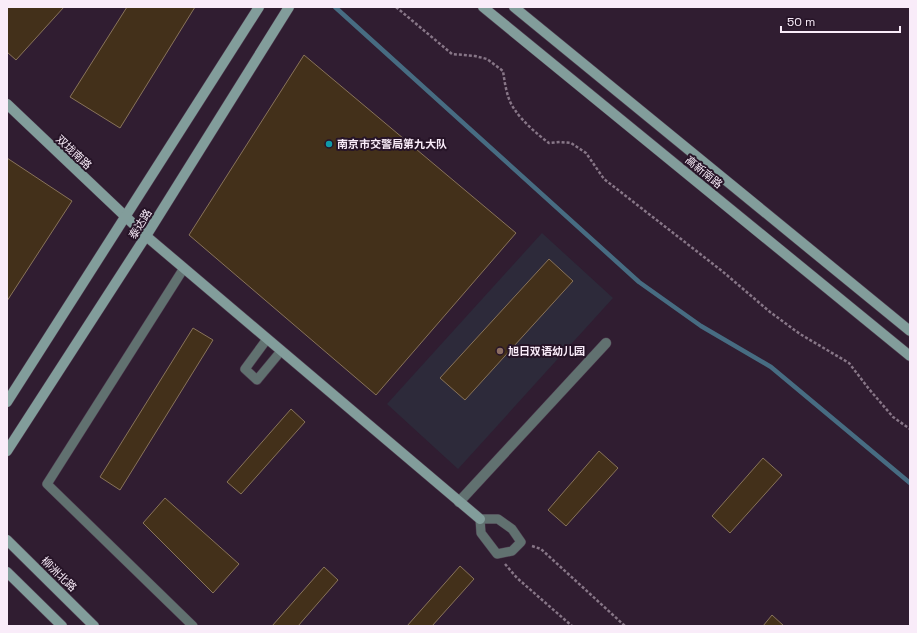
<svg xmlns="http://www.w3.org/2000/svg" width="917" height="633" viewBox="0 0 917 633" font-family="'Space Grotesk','Noto Sans SC',sans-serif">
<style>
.education{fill:#2d2a3a}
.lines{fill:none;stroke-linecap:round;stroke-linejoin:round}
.stream{stroke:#476c82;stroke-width:4.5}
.building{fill:#43301a;stroke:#88735a}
.lane-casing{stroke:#4c3a4d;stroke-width:10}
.street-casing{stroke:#4c3a4d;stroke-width:11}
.secondary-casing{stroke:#4c3a4d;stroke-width:11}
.path{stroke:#877687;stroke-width:2.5;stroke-dasharray:3 2;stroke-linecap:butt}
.lane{stroke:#617170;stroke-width:9}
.street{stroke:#617170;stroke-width:10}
.secondary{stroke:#829d9b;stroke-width:10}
.culture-dot{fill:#0f9aa8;stroke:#261427;stroke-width:1.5}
.education-dot{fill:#8d6e63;stroke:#261427;stroke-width:1.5}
.labels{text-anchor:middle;stroke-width:4;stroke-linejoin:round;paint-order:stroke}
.poi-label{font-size:11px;font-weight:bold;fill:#f9ecf9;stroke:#261427;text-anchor:start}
.street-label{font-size:11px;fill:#f9ecf9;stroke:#261427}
</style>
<rect width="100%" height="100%" fill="#301d31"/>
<!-- education -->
<path class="education" d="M542,233l71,65 -155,171 -71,-65z"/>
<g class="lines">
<!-- stream -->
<path class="stream" d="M335,7l304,275 62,44 70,41 139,116"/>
</g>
<!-- building -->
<g class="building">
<path d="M7,7h57l-48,53 -9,-8z"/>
<path d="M127,7h68l-75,121 -50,-31z"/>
<path d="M304,55l212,178 -140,162 -187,-160z"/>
<path d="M7,158l65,43 -65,100z"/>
<path d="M549,259l24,22 -108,119 -25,-22z"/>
<path d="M193,328l20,12 -93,150 -20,-13z"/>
<path d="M291,409l14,13 -64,72 -14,-12z"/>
<path d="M599,451l19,17 -52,58 -18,-16z"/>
<path d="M763,458l19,17 -52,58 -18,-17z"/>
<path d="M165,498l74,66 -26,29 -70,-70z"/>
<path d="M460,566l14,13 -42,47h-25z"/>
<path d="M324,567l14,13 -40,46h-26z"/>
<path d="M772,615l12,11h-21z"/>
</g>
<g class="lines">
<!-- lane casing -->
<g class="lane-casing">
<g id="lane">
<path d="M184,268l-137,216 146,142"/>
<path d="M267,339l-22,30 12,11 24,-29"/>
<path d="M480,519h18l14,10 9,13 -9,9 -15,3 -16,-21z"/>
</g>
</g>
<!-- street casing -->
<g class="street-casing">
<path id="street" d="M459,502l147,-159"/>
</g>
<!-- secondary casing -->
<g class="secondary-casing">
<g id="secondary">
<path d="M483,7l427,349"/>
<path d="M514,7l396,324"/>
<path d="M7,104l139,132 334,283"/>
<path d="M7,402l252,-395"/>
<path d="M7,451l139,-215 143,-229"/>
<path d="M7,540l87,86"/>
<path d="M7,572l55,54"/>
</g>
</g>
<!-- path -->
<g class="path">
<path d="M396,7l56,47 23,2 12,3 16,12c2,13 4,29 12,39 7,11 23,25 34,33l11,-1 11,1 15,10 18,26 118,92 48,41 30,22 49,29 20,26 24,28 17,12"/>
<path d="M532,546l9,3 84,77"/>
<path d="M505,564l12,14 55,48"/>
</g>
<!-- lane -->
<use href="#lane" class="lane"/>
<!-- street -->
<use href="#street" class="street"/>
<!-- secondary -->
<use href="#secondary" class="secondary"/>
</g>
<!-- markers -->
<circle class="culture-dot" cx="329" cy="144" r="4"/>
<circle class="education-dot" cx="500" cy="351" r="4"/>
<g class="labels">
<!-- poi labels -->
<g class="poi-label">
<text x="337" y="148">南京市交警局第九大队</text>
<text x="508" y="355">旭日双语幼儿园</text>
</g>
<!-- street labels -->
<g class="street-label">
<text transform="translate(74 152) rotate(43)" y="4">双垅南路</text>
<text transform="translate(704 172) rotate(39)" y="4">高新南路</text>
<text transform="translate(140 224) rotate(-58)" y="4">泰达路</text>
<text transform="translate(59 574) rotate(44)" y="4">柳洲北路</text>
</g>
</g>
<!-- border -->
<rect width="917" height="633" fill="none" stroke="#f9ecf9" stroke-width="16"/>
<!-- scale -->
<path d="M781 26v6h119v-6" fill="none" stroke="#f9ecf9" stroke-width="2"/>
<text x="787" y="26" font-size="12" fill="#f9ecf9" stroke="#261427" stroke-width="3" paint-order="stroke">50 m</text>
</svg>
